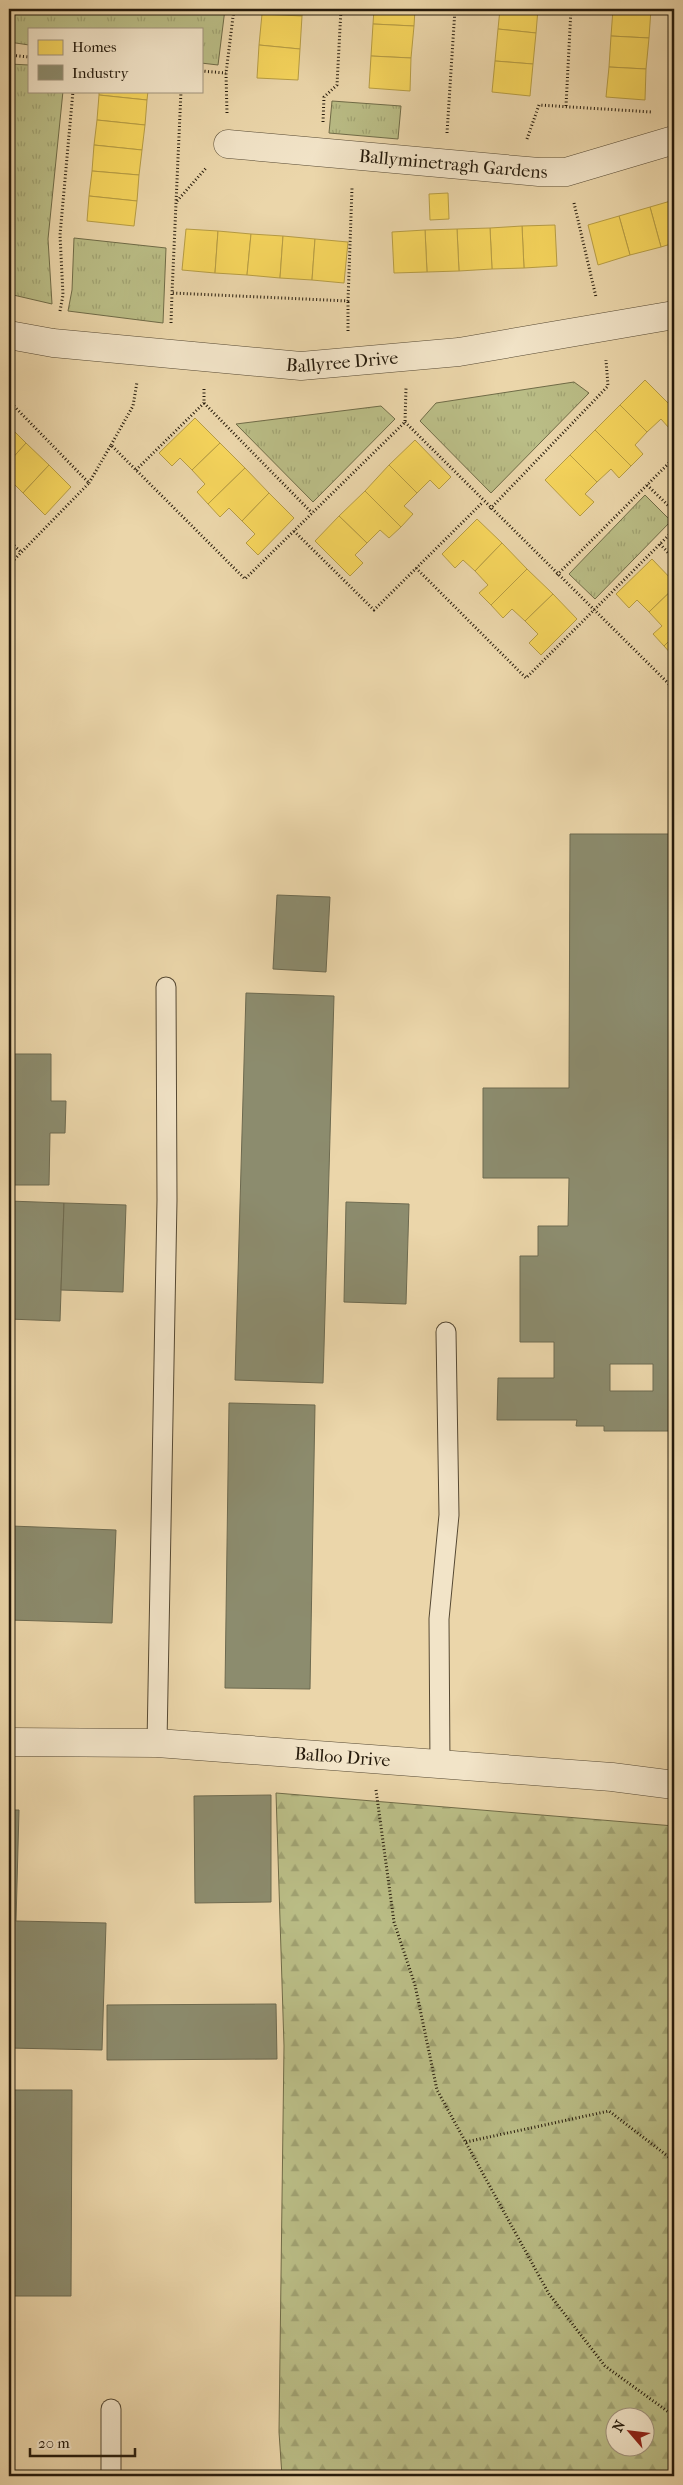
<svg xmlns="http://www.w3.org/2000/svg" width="683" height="2485" viewBox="0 0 683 2485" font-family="'IM FELL French Canon',serif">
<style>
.grass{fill:url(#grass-tufts);stroke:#706c48}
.forest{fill:url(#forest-firs);stroke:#706c48;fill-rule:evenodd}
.homes{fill:#f6d55c;stroke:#b79d44}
.industry{fill:#8c8c6e;stroke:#6d6a50;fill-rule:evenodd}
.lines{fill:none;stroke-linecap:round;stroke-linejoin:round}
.service-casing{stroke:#564933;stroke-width:21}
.minor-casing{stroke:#564933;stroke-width:29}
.tertiary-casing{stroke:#564933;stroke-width:29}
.path{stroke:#251a0b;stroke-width:3;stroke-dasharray:1 2.5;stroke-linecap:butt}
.service{stroke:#f2e4c8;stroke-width:19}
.minor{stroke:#f2e4c8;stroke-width:28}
.tertiary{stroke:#f2e4c8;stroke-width:28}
.labels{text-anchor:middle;stroke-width:5;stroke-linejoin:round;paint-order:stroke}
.street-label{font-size:18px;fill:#251a0b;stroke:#f2e4c8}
</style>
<defs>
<pattern id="grass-tufts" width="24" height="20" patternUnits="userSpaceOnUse" patternTransform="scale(1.25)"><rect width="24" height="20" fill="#babd86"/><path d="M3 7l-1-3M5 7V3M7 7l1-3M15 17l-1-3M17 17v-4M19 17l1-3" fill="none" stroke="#a0a272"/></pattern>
<pattern id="forest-firs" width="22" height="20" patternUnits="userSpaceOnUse" patternTransform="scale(1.25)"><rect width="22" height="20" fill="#babd86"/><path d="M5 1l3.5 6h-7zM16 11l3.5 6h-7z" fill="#a0a272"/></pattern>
</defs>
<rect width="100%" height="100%" fill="#ebd6aa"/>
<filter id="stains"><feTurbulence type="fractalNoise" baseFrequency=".004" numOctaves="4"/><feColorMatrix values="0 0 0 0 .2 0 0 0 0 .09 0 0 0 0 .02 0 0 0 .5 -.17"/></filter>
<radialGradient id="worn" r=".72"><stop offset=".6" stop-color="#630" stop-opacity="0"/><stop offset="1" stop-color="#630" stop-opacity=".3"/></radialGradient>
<!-- grass -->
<g class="grass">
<path d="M9,9h216l-7,56 -17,-2v-34h-172v16l-20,-3z"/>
<path d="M9,64l20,1v26h34l-15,148 4,65 -43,-10z"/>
<path d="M332,101l69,5 -3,33 -69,-6z"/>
<path d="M74,238l92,10 -3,75 -95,-12 4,-21z"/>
<path d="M574,382l15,11 -98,100 -71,-72 16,-18z"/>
<path d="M381,406l14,13 -82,83 -77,-78z"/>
<path d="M645,495l26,26 -76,78 -26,-25z"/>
</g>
<!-- forest -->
<path class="forest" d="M276,1793l398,33v650h-392l-3,-44 5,-386zM616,2418h30v30h-30z"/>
<!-- homes -->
<g class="homes">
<path d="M262,9h41l-1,7 -40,-2z"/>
<path d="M374,9h41l-1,17 -41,-2z"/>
<path d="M500,9h38l-2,24 -38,-4z"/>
<path d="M613,9h38l-2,29 -38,-2z"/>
<path d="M262,14l40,2 -2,33 -41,-4z"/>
<path d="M373,24l41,2 -3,32 -40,-2z"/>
<path d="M498,29l38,4 -3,31 -38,-3z"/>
<path d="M611,36l38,2 -3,31 -37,-2z"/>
<path d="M259,45l41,4 -2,31 -41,-2z"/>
<path d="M371,56l40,2 -1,33 -41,-3z"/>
<path d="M495,61l38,3 -3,32 -38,-4z"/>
<path d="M609,67l37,2 -1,31 -39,-3z"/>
<path d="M99,91h49l-1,9 -48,-5z"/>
<path d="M99,95l48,5 -2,25 -48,-5z"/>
<path d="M97,120l48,5 -3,25 -48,-5z"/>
<path d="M94,145l48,5 -3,25 -47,-4z"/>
<path d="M92,171l47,4 -2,26 -48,-5z"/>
<path d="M448,193l1,26 -19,1 -1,-26z"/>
<path d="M89,196l48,5 -3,25 -47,-5z"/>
<path d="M674,200v43l-13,4 -11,-40z"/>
<path d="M650,207l11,40 -31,8 -11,-39z"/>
<path d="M619,216l11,39 -32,10 -10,-40z"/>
<path d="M555,225l2,41 -33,2 -2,-42z"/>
<path d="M522,226l2,42 -32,1 -2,-41z"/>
<path d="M490,228l2,41 -33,2 -2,-42z"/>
<path d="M186,229l32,2 -3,42 -33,-3z"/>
<path d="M457,229l2,42 -32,1 -2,-42z"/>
<path d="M425,230l2,42 -33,1 -2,-41z"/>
<path d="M218,231l33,3 -4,41 -32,-2z"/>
<path d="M251,234l32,2 -3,42 -33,-3z"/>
<path d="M283,236l32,3 -3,41 -32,-2z"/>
<path d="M315,239l33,3 -4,41 -32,-3z"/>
<path d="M645,380l29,29v14l-5,5 -8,-9 -14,13 -27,-27z"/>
<path d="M620,405l27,27 -12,13 8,9 -12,12 -36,-36z"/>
<path d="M195,418l25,25 -28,27 -12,-12 -8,8 -13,-13z"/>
<path d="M9,426l17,17 -17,19z"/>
<path d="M595,430l36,36 -12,12 -8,-9 -14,13 -27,-27z"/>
<path d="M415,440l36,37 -12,12 -9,-9 -13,13 -28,-28z"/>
<path d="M26,443l23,22 -26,28 -14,-14v-17z"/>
<path d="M220,443l25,25 -37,36 -11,-12 8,-8 -13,-14z"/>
<path d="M570,455l27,27 -12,12 9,8 -14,14 -35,-36z"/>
<path d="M49,465l22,22 -26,28 -22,-22z"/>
<path d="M389,465l28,28 -13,13 9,8 -12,13 -36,-36z"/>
<path d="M245,468l24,25 -27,28 -13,-13 -9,9 -12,-13z"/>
<path d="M365,491l36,36 -12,11 -9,-8 -13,13 -28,-27z"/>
<path d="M269,493l25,25 -36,37 -12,-12 9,-9 -13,-13z"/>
<path d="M339,516l28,27 -12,12 8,8 -13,13 -35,-35z"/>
<path d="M477,519l25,24 -27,28 -12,-11 -8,8 -13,-14z"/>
<path d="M502,543l25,26 -36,36 -12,-12 9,-8 -13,-14z"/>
<path d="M652,559l22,23v6l-25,24 -12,-12 -8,8 -13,-14z"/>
<path d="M527,569l26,25 -28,27 -13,-12 -9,9 -12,-13z"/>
<path d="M674,588v48l-10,10 -11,-12 9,-8 -13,-14z"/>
<path d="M553,594l24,25 -36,36 -12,-12 9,-9 -13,-13z"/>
<path d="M674,636v21l-10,-11z"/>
</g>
<!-- industry -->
<g class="industry">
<path d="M570,834h104v597h-70v-5h-28l1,-6h-80l1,-42h56v-36h-34v-86h18v-30h30l1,-48h-86v-90h86zM610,1364h43v27h-43z"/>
<path d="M277,895l53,2 -4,75 -53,-3z"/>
<path d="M246,993l88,3 -11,387 -88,-3z"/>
<path d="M9,1054h42v47h15l-1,32h-15l-1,52h-40z"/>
<path d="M9,1201l55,2 -4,118 -51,-2z"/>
<path d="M346,1202l63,2 -3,100 -62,-2z"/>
<path d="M64,1203l62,2 -3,87 -62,-2z"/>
<path d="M229,1403l86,2 -5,284 -85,-1z"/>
<path d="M11,1526l105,4 -4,93 -103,-3z"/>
<path d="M271,1795v107l-76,1 -1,-107z"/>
<path d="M9,1810h10l-3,111 90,2 -4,127 -93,-2z"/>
<path d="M276,2004l1,55 -170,1v-55z"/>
<path d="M9,2090h63l-1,206h-62z"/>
</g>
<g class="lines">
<!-- service casing -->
<g class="service-casing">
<g id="service">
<path d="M157,1743l10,-543 -1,-213"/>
<path d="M440,1765l-1,-146 10,-104 -3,-183"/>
<path d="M111,2409v67"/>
</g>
</g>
<!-- minor casing -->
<g class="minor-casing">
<g id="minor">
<path id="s1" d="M228,144l311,28h27l108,-32"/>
<path id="s2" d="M9,335l44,8 248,23 158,-14 215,-37"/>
</g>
</g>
<!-- tertiary casing -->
<g class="tertiary-casing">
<g id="tertiary">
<path id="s3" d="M9,1742l148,1 455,34 62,8"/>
</g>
</g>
<!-- path -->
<g class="path">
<path d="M9,55l20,2"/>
<path d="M201,71l25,2"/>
<path d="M181,91l-9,202 176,8 4,-113"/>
<path d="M566,106l5,-97"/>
<path d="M227,113l-1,-40 8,-64"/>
<path d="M323,122l1,-25 13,-12 4,-76"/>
<path d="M447,133l8,-124"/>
<path d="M527,139l12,-34 113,7"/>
<path d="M177,201l30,-34"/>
<path d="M574,203l22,94"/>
<path d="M60,311l3,-16 -3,-60 13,-144"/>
<path d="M171,323l1,-30"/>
<path d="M348,331v-30"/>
<path d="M9,401l80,82 -80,82"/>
<path d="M204,403l108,110"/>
<path d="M405,422l269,267"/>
<path d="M111,445l22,-39 4,-24"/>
<path d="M136,470l68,-67v-14"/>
<path d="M89,483l22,-38 134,134 160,-157 1,-34"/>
<path d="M647,485l27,26"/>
<path d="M490,509l118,-123 -2,-26"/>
<path d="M294,531l80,79 109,-108"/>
<path d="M9,541l12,11"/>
<path d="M660,544l14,15"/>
<path d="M416,568l110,110 148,-148"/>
<path d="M557,575l117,-117"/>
<path d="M376,1790l18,132 21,63 22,105 112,204 56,72 69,50"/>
<path d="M466,2142l143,-31 65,50"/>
</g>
<!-- service -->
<use href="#service" class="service"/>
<!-- minor -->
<use href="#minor" class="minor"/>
<!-- tertiary -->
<use href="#tertiary" class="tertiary"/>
</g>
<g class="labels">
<!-- street labels -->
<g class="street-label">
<text dy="6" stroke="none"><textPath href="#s1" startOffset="226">Ballyminetragh Gardens</textPath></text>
<text dy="6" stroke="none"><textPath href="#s2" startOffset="335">Ballyree Drive</textPath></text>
<text dy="6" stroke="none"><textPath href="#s3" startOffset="334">Balloo Drive</textPath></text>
</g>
</g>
<!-- margin -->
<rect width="683" height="2485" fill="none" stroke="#ebd6aa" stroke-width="30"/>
<rect x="10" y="10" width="663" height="2465" fill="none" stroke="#251a0b" stroke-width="2.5"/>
<rect x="15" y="15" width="653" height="2455" fill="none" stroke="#251a0b"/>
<!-- legend -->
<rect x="28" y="28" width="175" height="65" fill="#f2e4c8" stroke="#a0937c"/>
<rect x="38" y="40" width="25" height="15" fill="#f6d55c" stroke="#a0937c"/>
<text x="72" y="52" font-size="15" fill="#251a0b">Homes</text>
<rect x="38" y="65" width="25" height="15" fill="#8c8c6e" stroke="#a0937c"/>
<text x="72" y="78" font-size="15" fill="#251a0b">Industry</text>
<!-- north arrow -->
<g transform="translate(630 2432) rotate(298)"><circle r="24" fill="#f2e4c8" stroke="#a0937c"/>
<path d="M0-4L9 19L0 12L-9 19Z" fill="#8f2418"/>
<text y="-8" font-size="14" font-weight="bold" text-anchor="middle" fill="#251a0b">N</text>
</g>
<!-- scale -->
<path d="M30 2448v8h105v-8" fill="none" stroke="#251a0b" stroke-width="2.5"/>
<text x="38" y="2448" font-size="15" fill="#251a0b" stroke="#f2e4c8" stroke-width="4" paint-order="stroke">20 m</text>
<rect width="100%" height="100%" filter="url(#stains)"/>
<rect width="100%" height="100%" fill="url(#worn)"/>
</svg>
